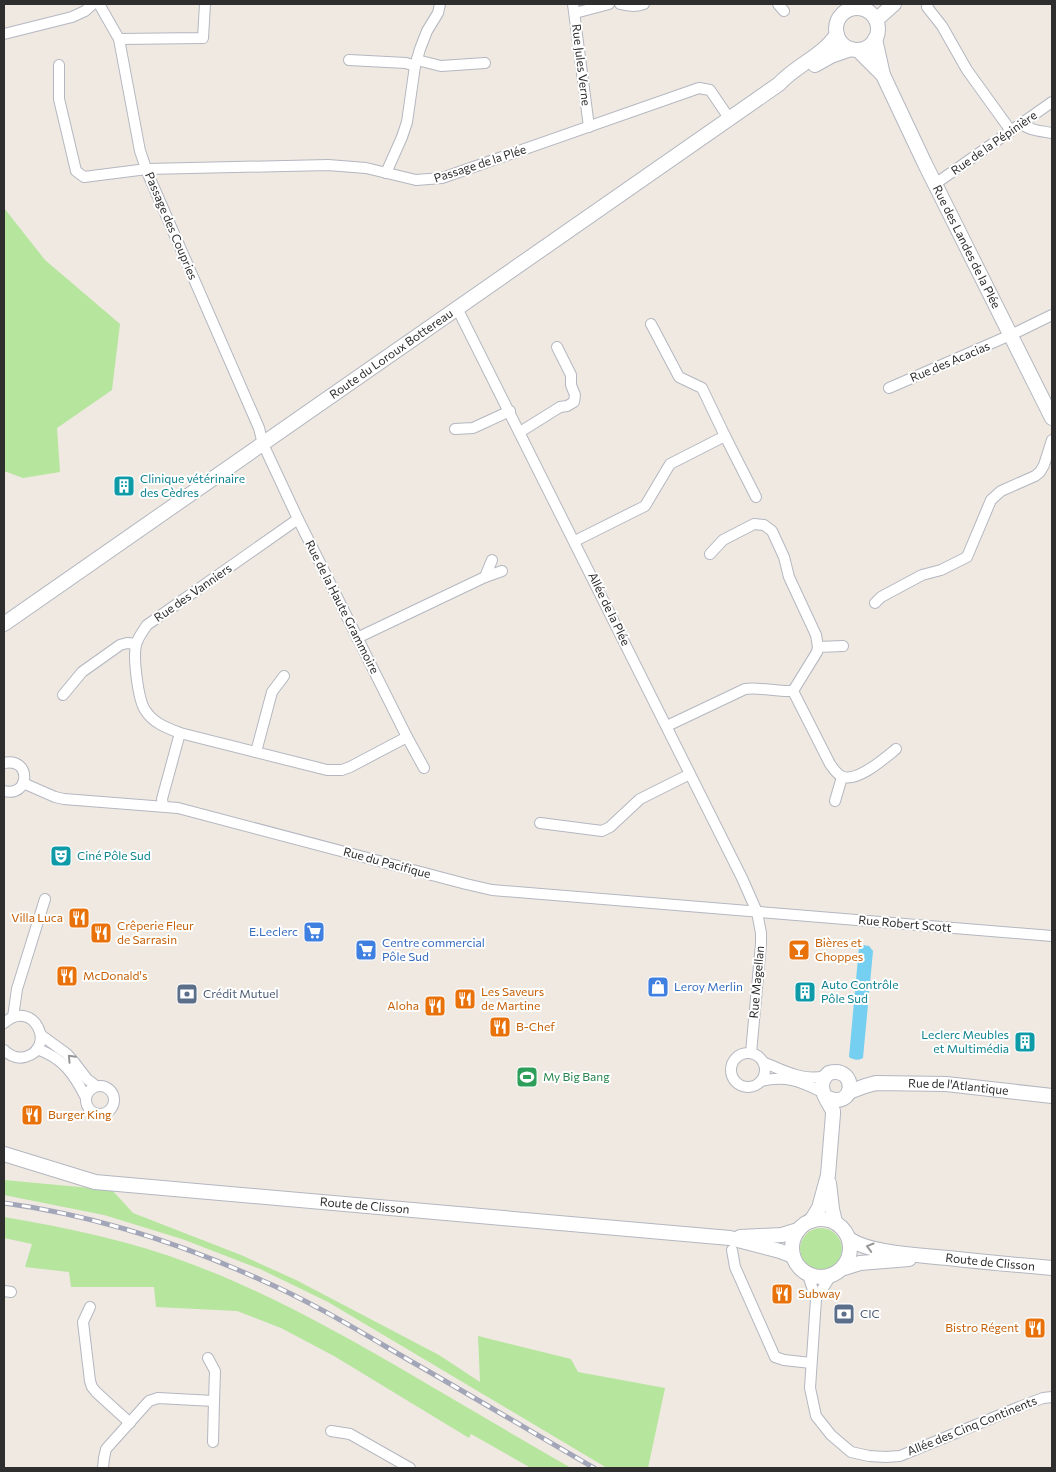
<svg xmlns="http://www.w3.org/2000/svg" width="1056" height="1472" viewBox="0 0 1056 1472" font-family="Commissioner,sans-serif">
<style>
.green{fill:#b6e59e}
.water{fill:#75cff0}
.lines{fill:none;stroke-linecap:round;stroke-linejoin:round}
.street-casing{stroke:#b4b7c1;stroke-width:12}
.secondary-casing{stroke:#b4b7c1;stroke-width:16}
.street{stroke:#fff;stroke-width:10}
.secondary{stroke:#fff;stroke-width:14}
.rail-casing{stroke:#a3a6b8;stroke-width:5}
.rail{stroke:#fff;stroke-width:3;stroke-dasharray:9;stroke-linecap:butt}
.oneway{stroke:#969696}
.labels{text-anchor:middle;stroke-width:4;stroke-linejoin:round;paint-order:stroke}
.street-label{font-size:12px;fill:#2e2e2e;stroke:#fff}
.culture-label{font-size:12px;fill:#0d838f;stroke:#fff;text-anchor:start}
.food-label{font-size:12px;fill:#c56008;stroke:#fff;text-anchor:start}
.shop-label{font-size:12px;fill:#366cbe;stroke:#fff;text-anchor:start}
.service-label{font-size:12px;fill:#4e5e75;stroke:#fff;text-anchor:start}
.leisure-label{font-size:12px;fill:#27864d;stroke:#fff;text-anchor:start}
</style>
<rect width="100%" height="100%" fill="#efe9e1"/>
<!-- green -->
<g class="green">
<path d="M4,208l41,52 75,64 -8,66 -55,38 3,44 -37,6 -19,-7z"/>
<path d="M4,1180l108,10 21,23 108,42 55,25 143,75 41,27 -2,-46 93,23 7,13 87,16 -17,80h-41l-279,-166 -68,-33 -78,-30 -78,-24 -100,-20z"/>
<path d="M4,1217c64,11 129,24 190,48 79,30 151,71 223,113 51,30 102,60 154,90h-40l-60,-34 -2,4 -135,-82 -53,-28 -44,-17 -81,-4 -2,-20h-83l-2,-15 -44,-5 7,-23 -28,-6z"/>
<circle cx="821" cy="1249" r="21"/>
</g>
<!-- water -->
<path class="water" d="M863,945l6,1 4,5 -10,107c-5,3 -9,2 -14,-1l10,-110z"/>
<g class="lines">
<!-- street casing -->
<g class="street-casing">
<g id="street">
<path d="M99,4l20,35 21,112 8,23 111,254 4,16 35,75 109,218 17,31"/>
<path d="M573,4l16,123"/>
<path d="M620,4c8,2 17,3 24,0"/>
<path d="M778,4l6,7"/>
<path d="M928,4l-1,3 15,19 25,44 44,61"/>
<path d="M575,13l34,-9"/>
<path d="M4,34l68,-17 13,-6 8,-7"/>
<path d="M119,39l84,-1 2,-34"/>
<path d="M349,60l57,3 9,3"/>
<path d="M417,60l24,6 44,-3"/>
<path d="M59,65v34l17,72 8,6 63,-8 181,-4 38,3 50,12 26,-2 257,-90 11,2 19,28"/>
<path d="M1022,124c8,7 20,7 30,9"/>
<path d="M386,173l16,-36 5,-15 8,-56 5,-17 7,-18 11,-18 2,-9"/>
<path d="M935,184l117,-82"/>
<path d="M457,308l285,570 15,34 4,21v11l-10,109"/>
<path d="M889,388l126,-55 37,-18"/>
<path d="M455,429l18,-1 37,-17"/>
<path d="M520,432l40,-25 7,-1 7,-4 1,-7 -4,-10v-10l-14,-28"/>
<path d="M725,436l31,61"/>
<path d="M298,519l-151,106c-4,6 -9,12 -11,20 -3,13 2,54 9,65 8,13 22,18 35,23l147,37h15l8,-3 57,-30"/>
<path d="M575,541l70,-35 25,-42 55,-28 -23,-48 -23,-11 -28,-53"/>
<path d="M485,577l17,-6"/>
<path d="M875,603l6,-6 41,-22 19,-5 26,-13 24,-57 10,-9 34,-15 5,-4 4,-7 8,-25"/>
<path d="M357,638l128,-61 7,-17"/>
<path d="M818,647l25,-1"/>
<path d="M793,691l37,73c3,4 6,9 11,12 15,8 44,-18 55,-27"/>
<path d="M63,695l19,-23 38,-27 7,-2 9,1"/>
<path d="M667,726l78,-37c16,-2 32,3 48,2l24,-39 1,-5 -2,-12 -27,-58 -5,-20 -12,-26 -8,-6 -10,-1 -31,16 -13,14"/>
<path d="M256,752l16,-60 12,-16"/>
<path d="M4,763c28,-6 26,35 0,28"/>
<path d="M23,783l32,14 9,2 114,9 288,76 26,6 560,46"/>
<path d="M835,801l7,-24"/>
<path d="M163,806l-1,-7 18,-66"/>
<path d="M540,823l62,8 8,-4 30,-28 50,-25"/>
<path d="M13,1017l4,-28 28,-90"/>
<path d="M4,1023c29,-26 54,25 21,34 -8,2 -15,-1 -21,-7"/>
<path d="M41,1035l26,19 7,8 13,17 9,7"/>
<path d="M37,1049c26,9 37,25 49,49"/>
<circle cx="748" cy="1070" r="17"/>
<path d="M763,1062c19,8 41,20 62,14"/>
<path d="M761,1081c24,-6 39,0 61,11"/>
<circle cx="100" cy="1100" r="14"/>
<path d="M732,1250l3,17 40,90 9,3 27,3"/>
<path d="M808,1275l8,24"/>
<path d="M830,1277l-14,22 -6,89 6,28 15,19 20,17 18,4 17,1 14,-1 119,-49 24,-9 9,-1"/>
<path d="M4,1291l7,1"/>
<path d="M90,1307l-7,15 7,59 2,6 4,5 34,31"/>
<path d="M331,1431l19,3 60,34"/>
<path d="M213,1442l1,-41"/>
<path d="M103,1468l1,-10 2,-9 43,-48 9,-3 56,3 1,-30 -7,-13"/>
</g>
</g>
<!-- secondary casing -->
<g class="secondary-casing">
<g id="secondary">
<circle cx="857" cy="29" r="21"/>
<path d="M876,20l18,-16"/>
<path id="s1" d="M875,39l8,36 42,89 127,254"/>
<path d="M858,50l25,25"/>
<path d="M815,65l16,-9 20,-7"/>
<path id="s2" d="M4,624l775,-540c17,-19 44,-28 58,-50"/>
<path id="s3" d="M849,1092l16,-6 11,-3 70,1 106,12"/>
<path id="s4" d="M4,1154l91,28 635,56 50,13 13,5"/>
<path d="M829,1183l3,26 3,13"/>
<circle cx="821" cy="1248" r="29"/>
<path d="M811,1221l8,-13 9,-33 5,-61v-3c-6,-12 -19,-26 -4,-38 29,-8 27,39 -3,24"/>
<path d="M740,1237l42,-2 16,-5"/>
<path id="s5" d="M849,1239c23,15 71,16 99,19 35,4 69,7 104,10"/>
<path d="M844,1268l16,-5 49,-4"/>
</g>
</g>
<!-- street -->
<use href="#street" class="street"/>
<!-- secondary -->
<use href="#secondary" class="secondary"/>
<!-- rail casing -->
<g class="rail-casing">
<path id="rail" d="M4,1203c88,12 176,40 257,77 51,22 98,51 146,79 63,36 125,73 187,109"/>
</g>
<!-- rail -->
<use href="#rail" class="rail"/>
</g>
<!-- one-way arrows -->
<defs><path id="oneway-chevron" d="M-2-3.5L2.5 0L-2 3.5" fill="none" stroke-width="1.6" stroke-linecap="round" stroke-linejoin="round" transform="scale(1.25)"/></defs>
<g class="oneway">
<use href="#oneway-chevron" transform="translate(71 1058) rotate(-134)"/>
<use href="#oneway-chevron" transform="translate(870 1247) rotate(-164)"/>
</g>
<!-- icons -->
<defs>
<g id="building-square" transform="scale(1.125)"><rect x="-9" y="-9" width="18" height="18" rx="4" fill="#0f9aa8" stroke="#fff"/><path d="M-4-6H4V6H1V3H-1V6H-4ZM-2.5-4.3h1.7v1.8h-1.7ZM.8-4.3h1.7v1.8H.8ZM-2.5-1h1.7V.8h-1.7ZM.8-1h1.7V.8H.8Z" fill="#fff"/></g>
<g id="theatre-square" transform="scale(1.125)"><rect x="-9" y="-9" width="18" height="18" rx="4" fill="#0f9aa8" stroke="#fff"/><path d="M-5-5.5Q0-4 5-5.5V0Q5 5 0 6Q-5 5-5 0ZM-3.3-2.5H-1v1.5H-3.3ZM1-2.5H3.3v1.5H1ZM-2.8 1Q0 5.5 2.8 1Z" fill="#fff"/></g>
<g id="restaurant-square" transform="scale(1.125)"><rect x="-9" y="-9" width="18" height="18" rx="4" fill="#e8710a" stroke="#fff"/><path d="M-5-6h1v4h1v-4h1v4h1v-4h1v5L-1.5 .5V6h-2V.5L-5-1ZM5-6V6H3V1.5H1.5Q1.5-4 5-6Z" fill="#fff"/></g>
<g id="supermarket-square" transform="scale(1.125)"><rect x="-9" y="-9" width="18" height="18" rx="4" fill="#3f7fe0" stroke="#fff"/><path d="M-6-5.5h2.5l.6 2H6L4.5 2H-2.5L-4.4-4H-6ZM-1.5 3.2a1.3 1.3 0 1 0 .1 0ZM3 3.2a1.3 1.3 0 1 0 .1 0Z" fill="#fff"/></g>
<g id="bar-square" transform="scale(1.125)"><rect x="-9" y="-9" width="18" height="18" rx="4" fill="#e8710a" stroke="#fff"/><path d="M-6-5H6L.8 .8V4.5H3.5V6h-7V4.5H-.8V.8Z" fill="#fff"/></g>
<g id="shop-square" transform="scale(1.125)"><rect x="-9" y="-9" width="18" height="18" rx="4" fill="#3f7fe0" stroke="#fff"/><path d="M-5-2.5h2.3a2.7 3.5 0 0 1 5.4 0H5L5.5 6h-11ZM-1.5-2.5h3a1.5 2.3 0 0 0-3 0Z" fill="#fff"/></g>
<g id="bank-square" transform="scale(1.125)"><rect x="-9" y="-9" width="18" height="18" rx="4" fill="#5c6f8a" stroke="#fff"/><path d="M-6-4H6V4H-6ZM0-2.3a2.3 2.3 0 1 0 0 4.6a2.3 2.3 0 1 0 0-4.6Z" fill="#fff"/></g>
<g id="stadium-square" transform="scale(1.125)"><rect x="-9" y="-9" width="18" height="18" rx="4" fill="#2e9e5b" stroke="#fff"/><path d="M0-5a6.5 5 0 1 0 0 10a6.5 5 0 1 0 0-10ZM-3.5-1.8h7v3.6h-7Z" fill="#fff"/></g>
</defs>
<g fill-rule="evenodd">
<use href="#building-square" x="124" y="486"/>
<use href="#theatre-square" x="61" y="856"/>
<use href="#restaurant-square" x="79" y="918"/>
<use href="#supermarket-square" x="314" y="932"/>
<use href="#restaurant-square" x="101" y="933"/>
<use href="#supermarket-square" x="366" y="950"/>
<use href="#bar-square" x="799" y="950"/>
<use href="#restaurant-square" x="67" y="976"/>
<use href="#shop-square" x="658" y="987"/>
<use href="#building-square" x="805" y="992"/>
<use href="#bank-square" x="187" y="994"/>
<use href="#restaurant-square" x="465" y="999"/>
<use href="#restaurant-square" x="435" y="1006"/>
<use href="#restaurant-square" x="500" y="1027"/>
<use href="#building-square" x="1025" y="1042"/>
<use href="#stadium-square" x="527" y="1077"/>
<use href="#restaurant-square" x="32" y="1115"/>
<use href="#restaurant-square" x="782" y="1294"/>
<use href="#bank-square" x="844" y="1314"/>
<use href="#restaurant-square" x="1035" y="1328"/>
</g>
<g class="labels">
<!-- street labels -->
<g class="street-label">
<text transform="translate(581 65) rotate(83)" y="4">Rue Jules Verne</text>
<text transform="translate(994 143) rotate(-35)" y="4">Rue de la Pépinière</text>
<text transform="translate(480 164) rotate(-18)" y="4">Passage de la Plée</text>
<text transform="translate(171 226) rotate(67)" y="4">Passage des Coupries</text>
<text dy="4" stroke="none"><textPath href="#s1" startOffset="228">Rue des Landes de la Plée</textPath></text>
<text dy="4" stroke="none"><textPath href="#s2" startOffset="472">Route du Loroux Bottereau</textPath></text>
<text transform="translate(950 362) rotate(-23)" y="4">Rue des Acacias</text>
<text transform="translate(193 593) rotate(-35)" y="4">Rue des Vanniers</text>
<text transform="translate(342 607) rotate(63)" y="4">Rue de la Haute Grammoire</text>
<text transform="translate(609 609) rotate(64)" y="4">Allée de la Plée</text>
<text transform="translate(387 863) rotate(15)" y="4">Rue du Pacifique</text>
<text transform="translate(905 924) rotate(5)" y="4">Rue Robert Scott</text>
<text transform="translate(757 982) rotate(-85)" y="4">Rue Magellan</text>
<text dy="4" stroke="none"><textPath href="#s3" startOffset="111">Rue de l'Atlantique</textPath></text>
<text dy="4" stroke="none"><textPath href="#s4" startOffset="366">Route de Clisson</textPath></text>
<text dy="4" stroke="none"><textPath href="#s5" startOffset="144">Route de Clisson</textPath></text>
<text transform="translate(972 1426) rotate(-22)" y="4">Allée des Cinq Continents</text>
</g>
<!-- culture labels -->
<g class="culture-label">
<text x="140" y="483">Clinique vétérinaire<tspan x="140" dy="14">des Cèdres</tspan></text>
<text x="77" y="860">Ciné Pôle Sud</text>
<text x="821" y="989">Auto Contrôle<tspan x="821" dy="14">Pôle Sud</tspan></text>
<text x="1009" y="1039" text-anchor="end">Leclerc Meubles<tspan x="1009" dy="14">et Multimédia</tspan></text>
</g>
<!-- food labels -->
<g class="food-label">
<text x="63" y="922" text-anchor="end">Villa Luca</text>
<text x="117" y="930">Crêperie Fleur<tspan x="117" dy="14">de Sarrasin</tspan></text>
<text x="815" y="947">Bières et<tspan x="815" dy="14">Choppes</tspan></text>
<text x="83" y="980">McDonald's</text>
<text x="481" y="996">Les Saveurs<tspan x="481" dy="14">de Martine</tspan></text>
<text x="419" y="1010" text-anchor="end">Aloha</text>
<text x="516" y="1031">B-Chef</text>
<text x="48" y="1119">Burger King</text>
<text x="798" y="1298">Subway</text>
<text x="1019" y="1332" text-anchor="end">Bistro Régent</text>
</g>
<!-- shop labels -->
<g class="shop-label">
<text x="298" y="936" text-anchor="end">E.Leclerc</text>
<text x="382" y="947">Centre commercial<tspan x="382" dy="14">Pôle Sud</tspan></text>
<text x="674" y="991">Leroy Merlin</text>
</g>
<!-- service labels -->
<g class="service-label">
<text x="203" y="998">Crédit Mutuel</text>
<text x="860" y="1318">CIC</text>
</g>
<!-- leisure labels -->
<g class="leisure-label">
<text x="543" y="1081">My Big Bang</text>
</g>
</g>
<!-- border -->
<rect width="1056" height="1472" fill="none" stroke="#2e2e2e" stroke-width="10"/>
</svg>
